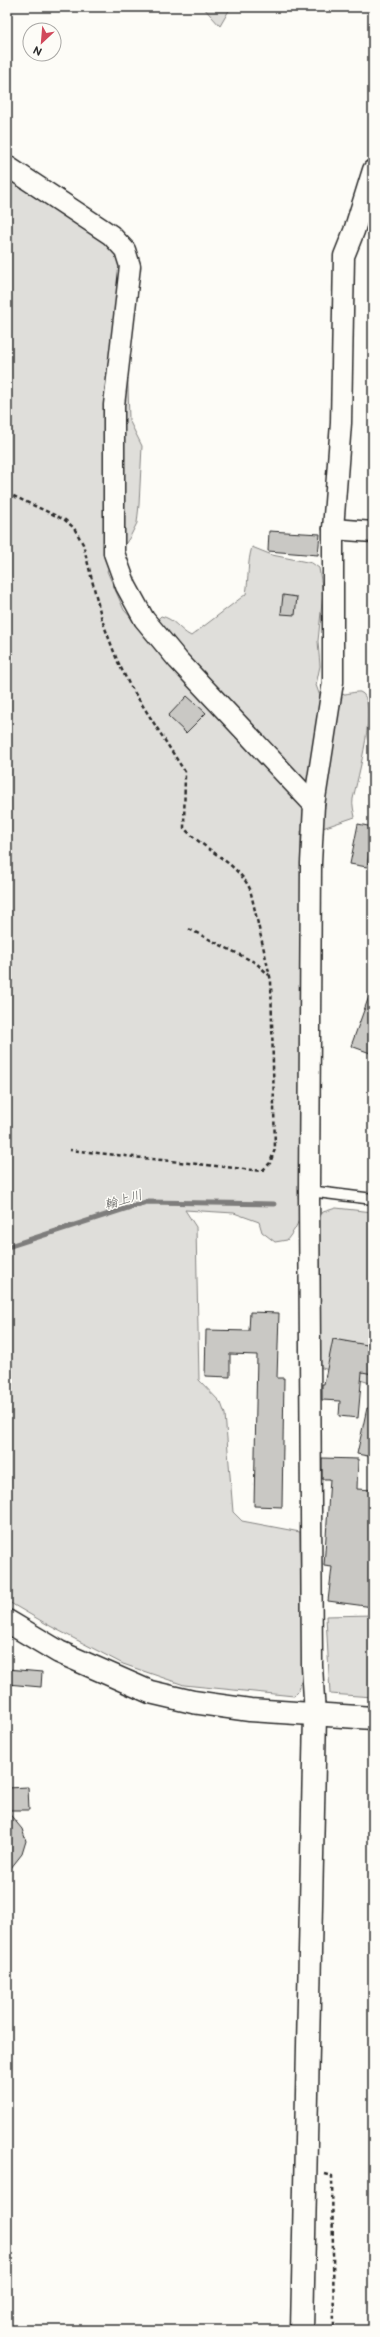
<svg xmlns="http://www.w3.org/2000/svg" width="380" height="2337" viewBox="0 0 380 2337" font-family="'Balsamiq Sans','Klee One',sans-serif">
<style>
.green{fill:#dfdeda;stroke:#858482}
.lines{fill:none;stroke-linecap:round;stroke-linejoin:round}
.stream{stroke:#7e7d7b;stroke-width:5}
.building{fill:#c9c8c4;stroke:#2b2b2b}
.lane-casing{stroke:#2b2b2b;stroke-width:13}
.street-casing{stroke:#2b2b2b;stroke-width:23}
.secondary-casing{stroke:#2b2b2b;stroke-width:25}
.path{stroke:#2b2b2b;stroke-width:2.5;stroke-dasharray:4 3;stroke-linecap:butt}
.lane{stroke:#fdfcf7;stroke-width:10}
.street{stroke:#fdfcf7;stroke-width:20}
.secondary{stroke:#fdfcf7;stroke-width:22}
.labels{text-anchor:middle;stroke-width:3;stroke-linejoin:round;paint-order:stroke}
.water-label{font-size:13px;font-style:italic;fill:#5b5b5a;stroke:#fdfcf7}
</style>
<rect width="100%" height="100%" fill="#fdfcf7"/>
<filter id="ink" filterUnits="userSpaceOnUse"><feTurbulence type="fractalNoise" baseFrequency=".025" numOctaves="2"/><feDisplacementMap in="SourceGraphic" scale="8" xChannelSelector="R" yChannelSelector="G"/><feConvolveMatrix kernelMatrix="1 2 1 2 8 2 1 2 1" color-interpolation-filters="sRGB"/></filter>
<g filter="url(#ink)">
<!-- green -->
<g class="green">
<path d="M203,7h28l-11,19z"/>
<path d="M7,175l103,67 12,30 15,24 -10,57 2,67 13,26 -3,59 -2,18 -7,14 -23,34 17,39 20,22 17,-16c14,3 18,14 30,20l55,-42c3,-16 1,-31 6,-47l20,8 40,8 7,5 4,25 -5,48 2,25 -4,19 5,14c7,-1 35,-8 39,-7 20,6 -3,88 -7,107 -1,5 1,13 2,18l-47,16 -7,-2 1,365h-4c4,21 2,27 -11,44l-12,2 -13,-10 -3,-10 -25,-9 -49,-3 11,17 3,153 22,23 4,11 8,98 9,9 58,11 2,146 -3,13 -5,5 -110,-11 -61,-21 -73,-38 -43,-25z"/>
<path d="M336,1208l37,4v172l-57,-18 1,-145 6,-9z"/>
<path d="M373,1615v82l-43,-3 -4,-78z"/>
</g>
<g class="lines">
<!-- stream -->
<path class="stream" d="M7,1247l139,-45 128,2"/>
</g>
<!-- building -->
<g class="building">
<path d="M269,531l51,3 -2,21 -50,-4z"/>
<path d="M283,595l14,2 -2,18 -14,-1z"/>
<path d="M187,696l19,17 -20,20 -18,-17z"/>
<path d="M358,824l15,3 -6,40 -17,-3z"/>
<path d="M371,991h2v63l-22,-8z"/>
<path d="M250,1312l29,1 -2,65h7l-2,129 -28,-1 3,-151 -27,-1v23l-25,-1 1,-46 43,1z"/>
<path d="M333,1339l40,7v28l-11,-2 -4,46 -19,-2 1,-15 -18,-1v-16h2z"/>
<path d="M367,1408l6,1v48l-16,-3z"/>
<path d="M322,1458l36,1 -1,30 16,1v117l-45,-6 4,-34 -8,-1 6,-87h-8z"/>
<path d="M7,1669l35,3 -1,15 -34,-3z"/>
<path d="M28,1787l1,23h-22v-22z"/>
<path d="M7,1811l15,18 4,12 -4,13 -15,19z"/>
</g>
<g class="lines">
<!-- lane casing -->
<g class="lane-casing">
<path id="lane" d="M309,1191l64,8"/>
</g>
<!-- street casing -->
<g class="street-casing">
<g id="street">
<path d="M7,166l104,69 14,15 5,16 -16,139v148l12,33 18,33 34,41 136,145"/>
<path d="M333,529l40,3"/>
<path d="M315,1715l-3,-49 -3,-475 2,-328 3,-58 19,-123v-153l8,-106 3,-167 10,-25 19,-61"/>
</g>
</g>
<!-- secondary casing -->
<g class="secondary-casing">
<g id="secondary">
<path d="M7,1621l52,31 91,40 43,10 57,8 123,8"/>
<path d="M302,2330l13,-615"/>
</g>
</g>
<!-- path -->
<g class="path">
<path d="M7,493l58,27 9,8 9,16 19,76 15,40 12,24 56,88 -1,56c20,22 53,34 66,61l21,92 4,168 -5,14 -8,8 -192,-21"/>
<path d="M189,929l67,34 13,12"/>
<path d="M324,2174l8,2 2,154"/>
</g>
<!-- lane -->
<use href="#lane" class="lane"/>
<!-- street -->
<use href="#street" class="street"/>
<!-- secondary -->
<use href="#secondary" class="secondary"/>
</g>
</g>
<g class="labels">
<!-- water labels -->
<g class="water-label">
<text transform="translate(123 1199) rotate(-16)" y="5">輪上川</text>
</g>
</g>
<!-- margin -->
<rect width="380" height="2337" fill="none" stroke="#fdfcf7" stroke-width="24"/>
<rect x="12" y="12" width="356" height="2313" fill="none" stroke="#2b2b2b" stroke-width="1.5" filter="url(#ink)"/>
<!-- north arrow -->
<g transform="translate(42 42) rotate(206)"><circle r="19" fill="#fdfcf7" stroke="#a9a8a5"/>
<path d="M0-3L7 15L0 10L-7 15Z" fill="#d1495b"/>
<text y="-6" font-size="11" font-weight="bold" text-anchor="middle" fill="#2b2b2b">N</text>
</g>
</svg>
